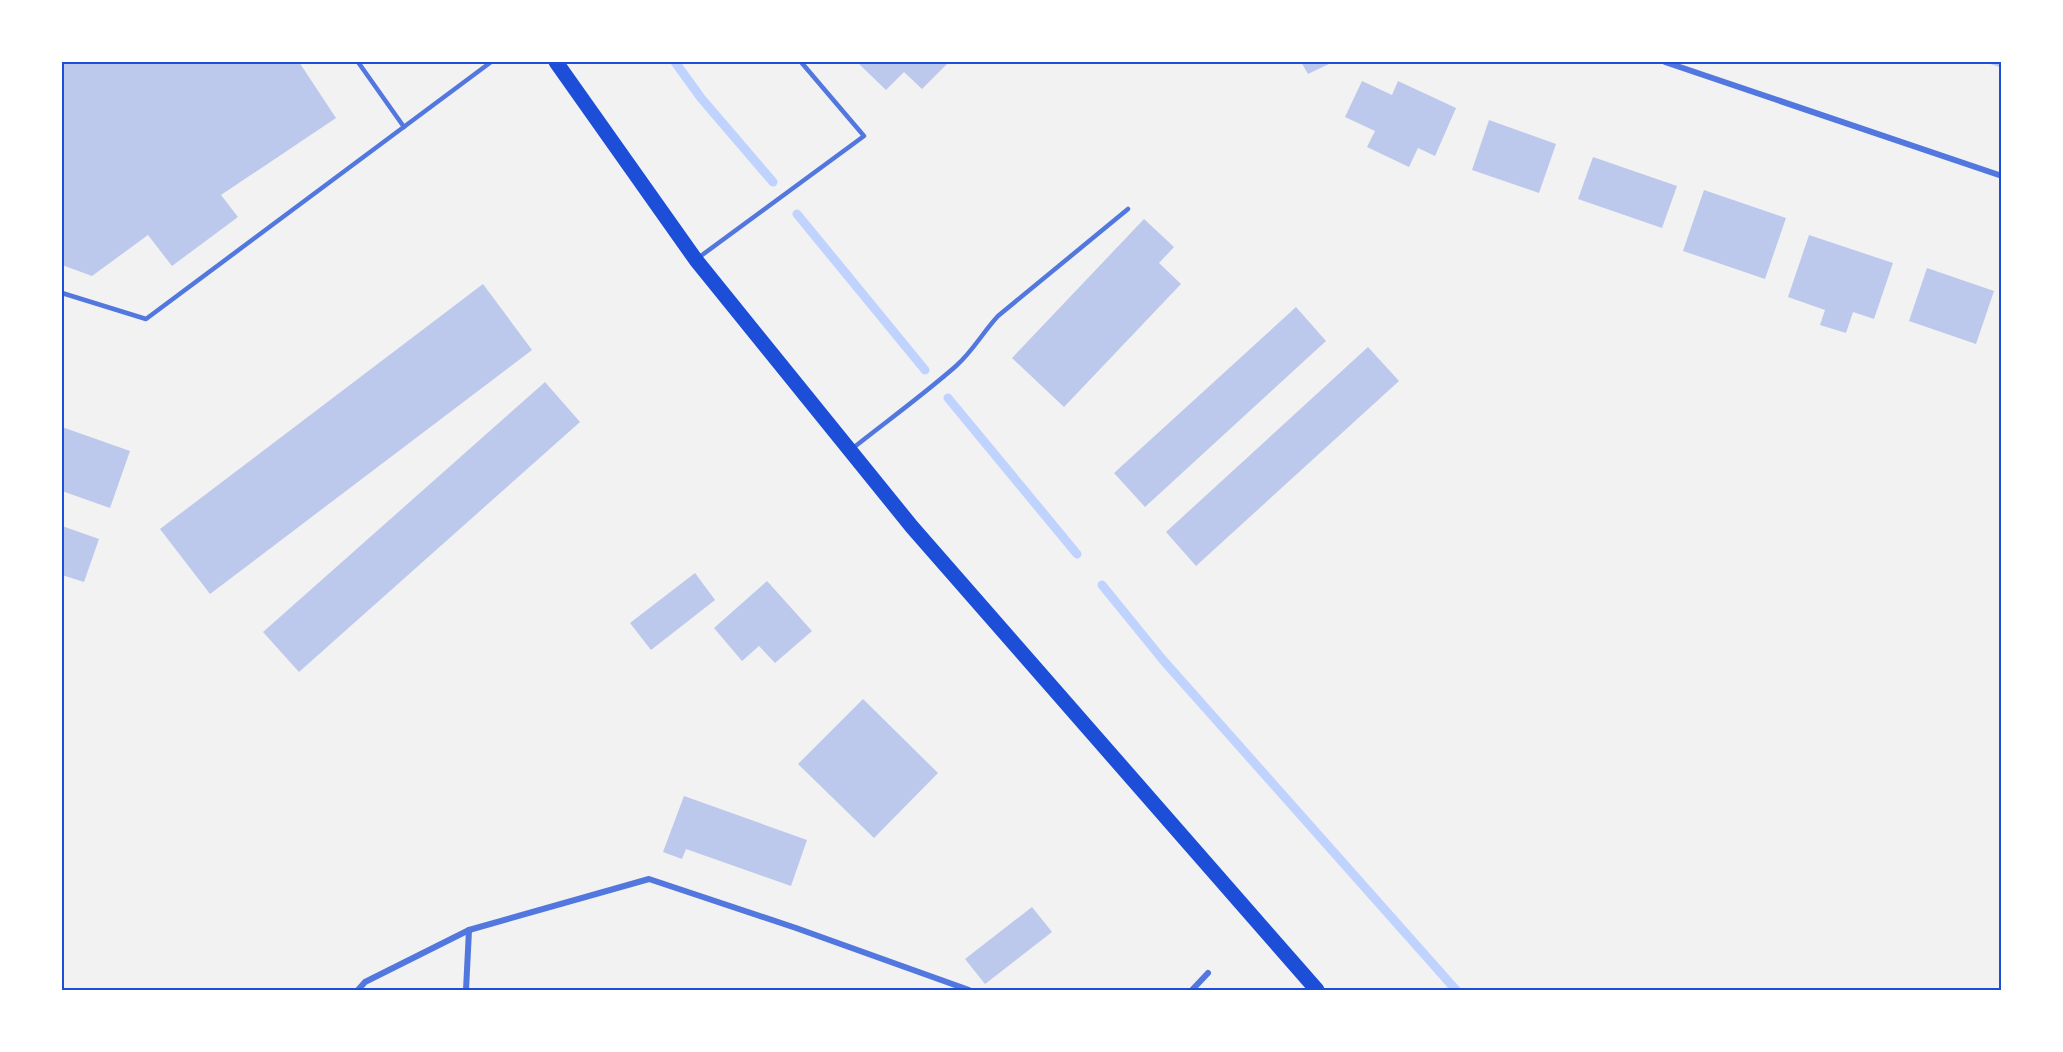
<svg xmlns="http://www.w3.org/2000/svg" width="2063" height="1052" viewBox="0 0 2063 1052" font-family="Montserrat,sans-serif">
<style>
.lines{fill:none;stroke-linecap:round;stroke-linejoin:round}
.stream{stroke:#bfd3fe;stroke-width:9}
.building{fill:#bdc9ec}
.service{stroke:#5277de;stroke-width:4.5}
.minor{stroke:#5277de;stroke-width:6}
.primary{stroke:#1d4ed8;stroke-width:15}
.neatline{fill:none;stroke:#1d4ed8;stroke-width:2}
</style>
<rect width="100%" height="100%" fill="#f2f2f2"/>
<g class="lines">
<!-- stream -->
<g class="stream">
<path d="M675,62l26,36 72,84"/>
<path d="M797,214l128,156"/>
<path d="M948,398l129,156"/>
<path d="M1102,585l61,75 293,330"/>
</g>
</g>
<!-- building -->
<g class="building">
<path d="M62,62h237l37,56 -115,77 17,22 -66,49 -24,-31 -56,41 -30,-11z"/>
<path d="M857,62h92l-27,27 -18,-17 -18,18z"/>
<path d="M1301,62h32l-25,12z"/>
<path d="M1985,62h17v6z"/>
<path d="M1362,81l30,14 6,-14 58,27 -21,48 -17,-8 -9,19 -42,-20 8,-16 -30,-14z"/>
<path d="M1489,120l67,24 -17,49 -67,-23z"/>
<path d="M1593,157l84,29 -15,42 -84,-29z"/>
<path d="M1704,190l82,28 -21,61 -82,-28z"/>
<path d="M1144,219l30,28 -15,16 22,21 -117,123 -52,-49z"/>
<path d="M1809,235l84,28 -19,56 -21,-7 -7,21 -26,-8 5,-15 -37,-13z"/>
<path d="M1927,268l67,23 -18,53 -67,-23z"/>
<path d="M483,284l49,66 -322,244 -50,-65z"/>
<path d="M1296,307l30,34 -181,166 -31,-34z"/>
<path d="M1368,347l31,34 -203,185 -30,-34z"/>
<path d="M545,382l35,40 -281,250 -36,-40z"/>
<path d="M62,427l68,24 -20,57 -48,-17z"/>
<path d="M62,526l37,13 -15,43 -22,-7z"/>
<path d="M695,573l20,27 -64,50 -21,-27z"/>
<path d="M767,581l45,50 -37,32 -16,-17 -17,15 -28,-33z"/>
<path d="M863,699l75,74 -64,65 -76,-74z"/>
<path d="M684,796l123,44 -16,46 -105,-37 -4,10 -19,-7z"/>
<path d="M1032,907l20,25 -67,52 -20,-25z"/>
</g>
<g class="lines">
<!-- service -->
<g class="service">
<path d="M358,62l46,65"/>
<path d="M698,258l166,-122 -63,-74"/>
<path d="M62,293l84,26 345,-257"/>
<path d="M853,448c34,-27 70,-53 103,-82 17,-15 27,-34 42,-50l130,-107"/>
</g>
<!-- minor -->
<g class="minor">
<path d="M1665,62l337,114"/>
<path d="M358,990l7,-8 104,-52 180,-51 147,49 173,62"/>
<path d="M466,990l3,-60"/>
<path d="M1192,990l16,-17"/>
</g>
<!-- primary -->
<path class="primary" d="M556,62l140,198 216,267 405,463"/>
</g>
<!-- border -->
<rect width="2063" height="1052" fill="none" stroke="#ffffff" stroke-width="126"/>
<rect x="63" y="63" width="1937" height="926" class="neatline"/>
</svg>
